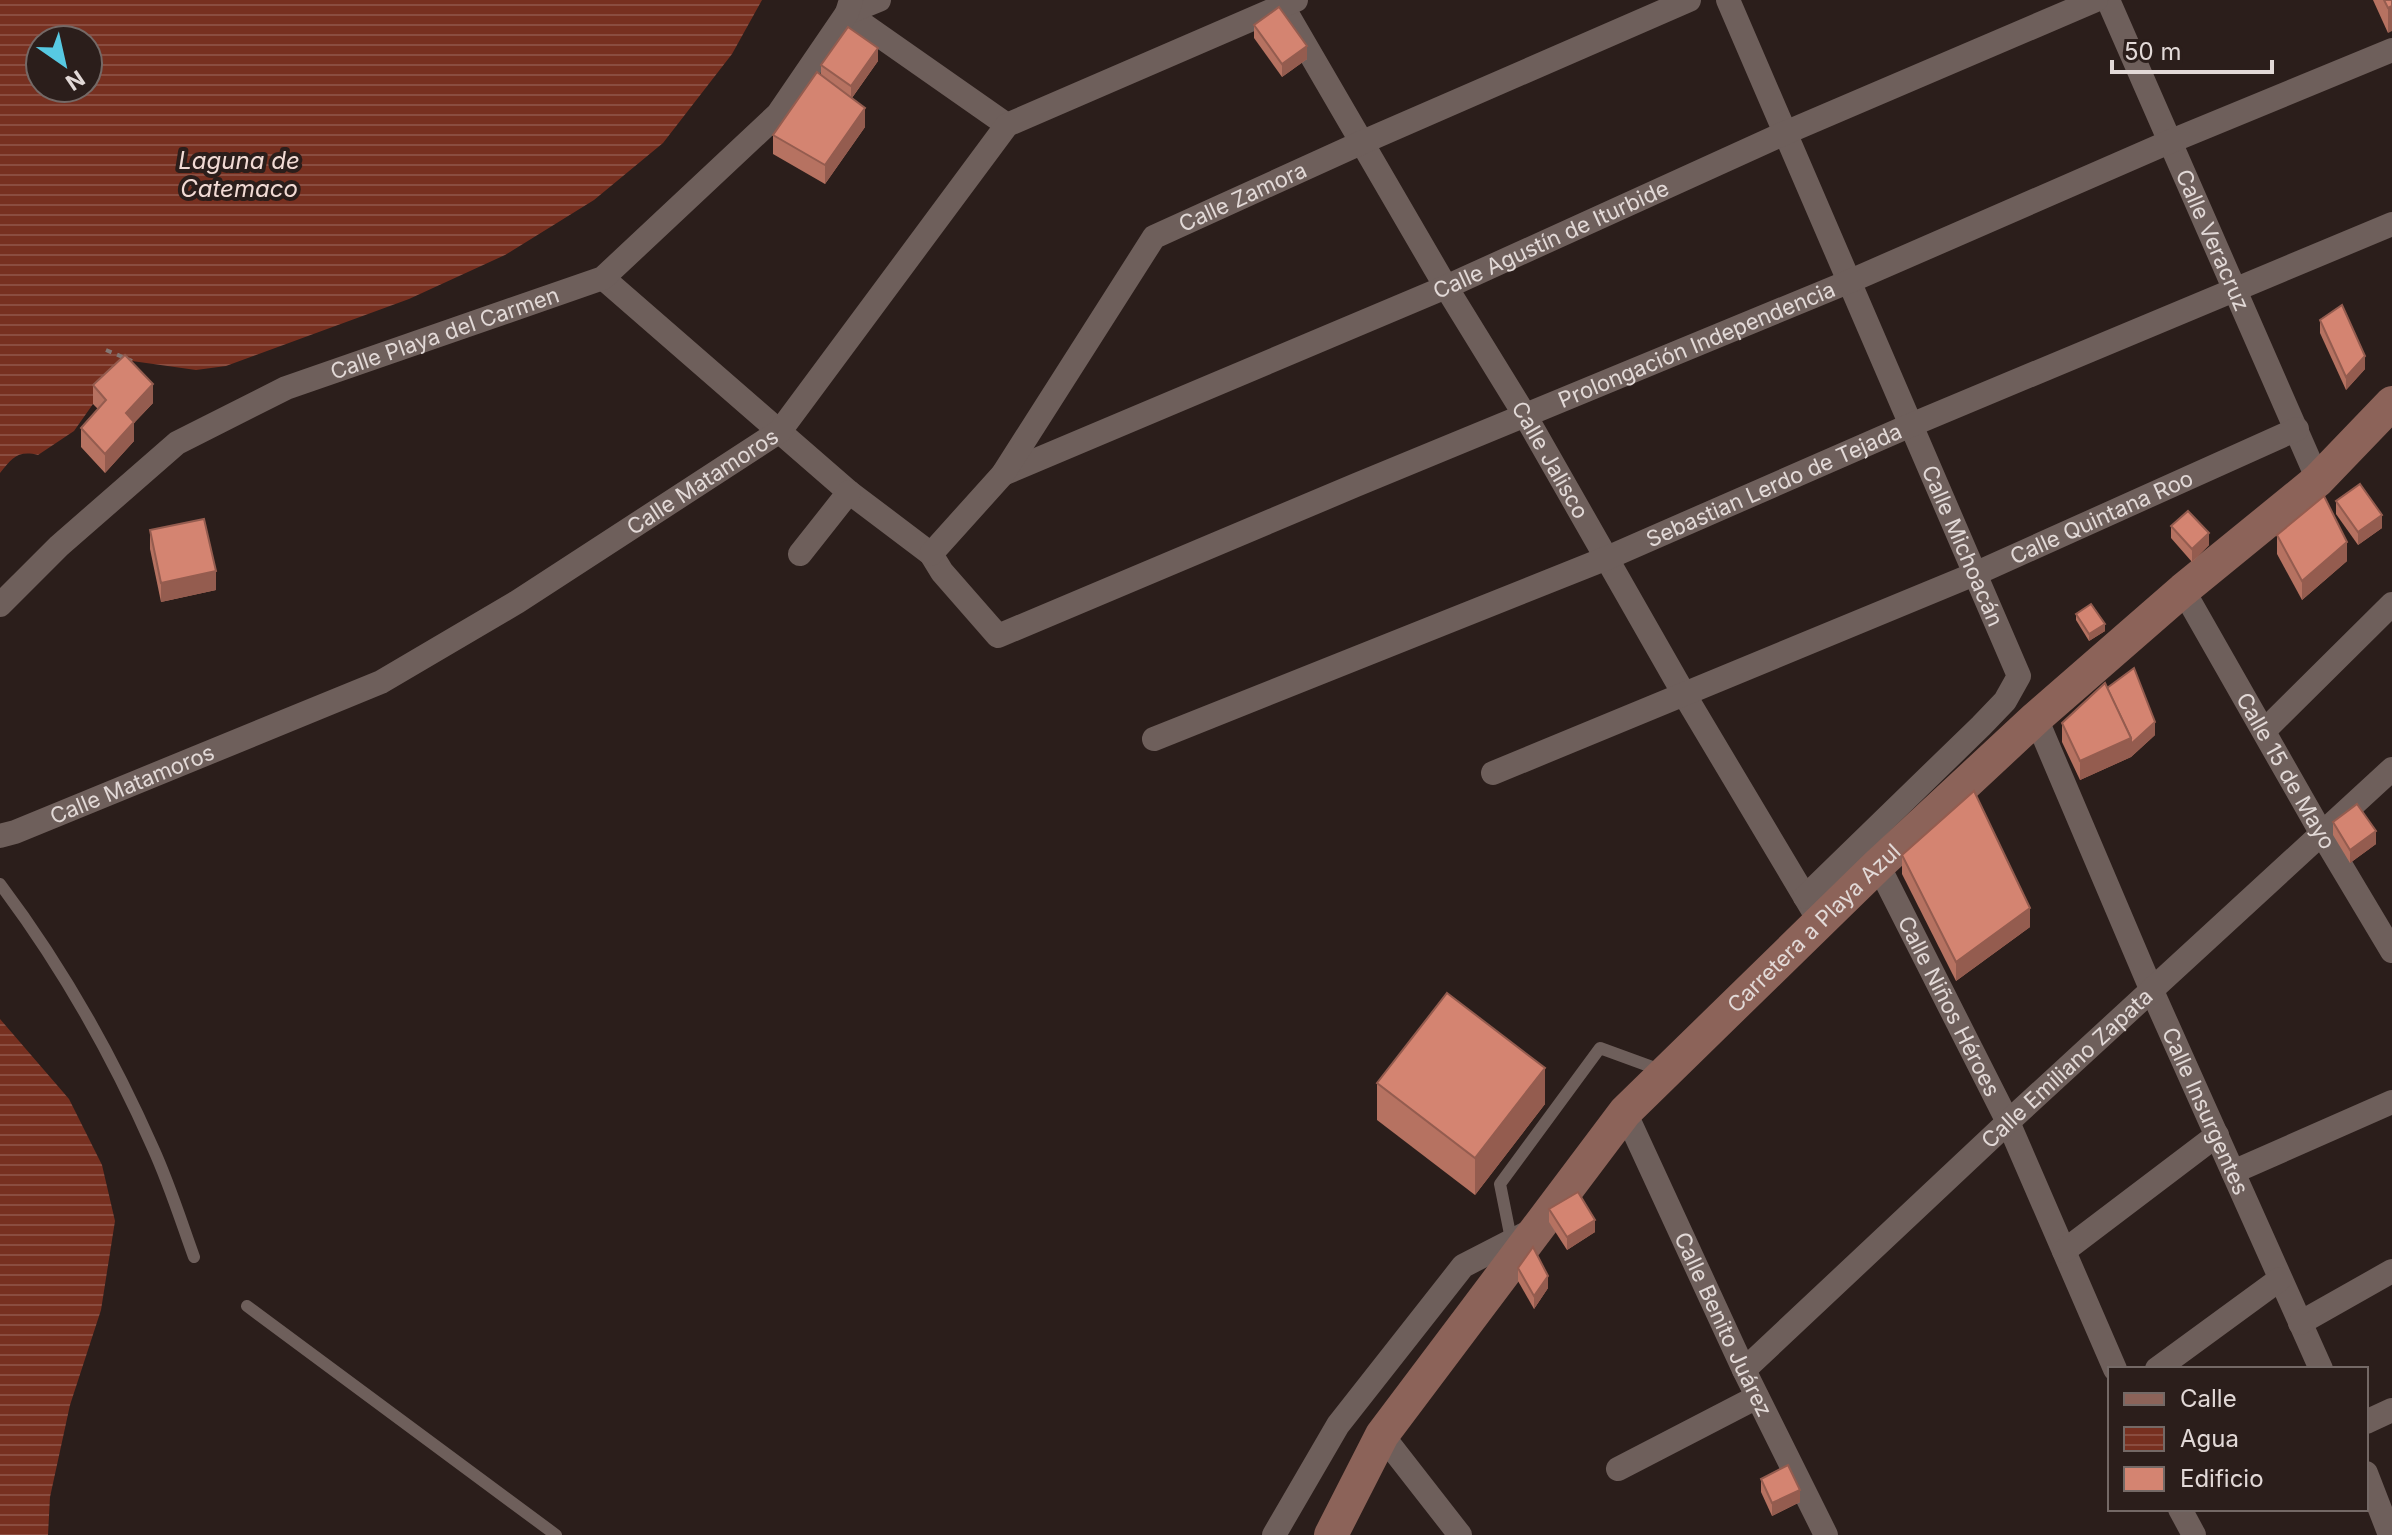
<svg xmlns="http://www.w3.org/2000/svg" width="2392" height="1535" viewBox="0 0 2392 1535" font-family="Inter,sans-serif">
<style>
.water{fill:url(#water-rules);fill-rule:evenodd}
.lines{fill:none;stroke-linecap:round;stroke-linejoin:round}
.path{stroke:#827774;stroke-width:4;stroke-dasharray:6 6;stroke-linecap:butt}
.lane{stroke:#6e5f5b;stroke-width:12}
.street{stroke:#6e5f5b;stroke-width:24}
.secondary{stroke:#8c6359;stroke-width:34}
.wall{fill:#b67261}
.shaded-wall{fill:#945c4f}
.building{fill:#d48471;stroke:#945c4f;stroke-width:2}
.labels{text-anchor:middle;stroke-width:8;stroke-linejoin:round;paint-order:stroke}
.street-label{font-size:22px;fill:#e2d9d7;stroke:#2b1e1b}
.water-label{font-size:24px;font-style:italic;fill:#f1dad4;stroke:#2b1e1b}
</style>
<defs>
<pattern id="water-rules" width="6" height="5" patternUnits="userSpaceOnUse" patternTransform="scale(2)"><rect width="6" height="5" fill="#773020"/><path d="M0 2.5h6" fill="none" stroke="#8a4d40"/></pattern>
</defs>
<rect width="100%" height="100%" fill="#2b1e1b"/>
<!-- water -->
<g class="water">
<path d="M0,0h762l-30,54 -69,89 -69,57 -89,55 -96,44 -183,67 -30,4 -64,-9 -29,17 -10,26 -19,27 -36,24c-20,-5 -26,3 -38,18zM40,40h48v48h-48z"/>
<path d="M0,1019l69,80 33,66 13,56 -14,89 -31,95 -20,92 -2,38h-48z"/>
</g>
<g class="lines">
<!-- path -->
<path class="path" d="M106,350l26,11"/>
<!-- lane -->
<g class="lane">
<path d="M0,884c61,81 112,171 153,264 16,35 28,73 41,109"/>
<path d="M1512,1244l-12,-60 100,-136 63,23"/>
<path d="M247,1306l309,229"/>
</g>
<!-- street -->
<g class="street">
<path id="s1" d="M1279,0l167,287 80,130 158,277 136,228"/>
<path id="s2" d="M1728,0l291,676 -14,25 -24,25 -176,171"/>
<path id="s3" d="M2108,0l210,480"/>
<path d="M847,13l160,112"/>
<path d="M847,13l32,-13"/>
<path id="s4" d="M603,278l246,214 82,62 11,18 56,64 358,-151 492,-203 321,-140 223,-92"/>
<path id="s5" d="M1003,474l443,-187 339,-154 311,-133"/>
<path d="M800,554l49,-62"/>
<path id="s6" d="M931,554l72,-80 151,-237 209,-95 326,-142"/>
<path id="s7" d="M2183,590l139,244 70,117"/>
<path id="s8" d="M0,605l59,-59 118,-103 109,-55 317,-110 175,-164 69,-101 4,-13"/>
<path id="s9" d="M2036,718l116,273 169,378"/>
<path d="M2265,730l127,-126"/>
<path id="s10" d="M1154,739l453,-181 304,-133 481,-201"/>
<path id="s11" d="M1493,773l484,-200 320,-144"/>
<path id="s12" d="M0,836l15,-4 366,-150 136,-80 263,-171 227,-306 289,-125"/>
<path id="s13" d="M1878,865l130,257 107,247"/>
<path id="s14" d="M1625,1112l119,258 82,165"/>
<path d="M2233,1172l159,-70"/>
<path d="M2064,1251l153,-116"/>
<path d="M2300,1323l92,-52"/>
<path d="M2157,1369l123,-90"/>
<path id="s15" d="M1744,1370l264,-248 384,-353"/>
<path d="M2366,1422l26,-12"/>
<path d="M1382,1435l78,100"/>
<path d="M1618,1469l139,-72"/>
<path d="M2366,1473l24,62"/>
<path d="M2180,1509l14,26"/>
<path d="M1274,1535l64,-110 125,-159 70,-36"/>
</g>
<!-- secondary -->
<path class="secondary" id="s16" d="M1331,1535l51,-100 243,-323 253,-247 158,-147 147,-128 135,-110 74,-77"/>
</g>
<!-- wall -->
<g class="wall">
<path d="M2373,0h19l-4,33z"/>
<path d="M1254,25l53,34 -25,18 -28,-39z"/>
<path d="M878,61l-26,37 13,29 -40,57 -52,-30v-19l48,-60v-10z"/>
<path d="M2320,320l45,49 -19,21 -26,-57z"/>
<path d="M93,385l60,18 -19,20v18l-29,32 -24,-26v-19l17,-19 -5,-5z"/>
<path d="M2336,501l46,27 -24,17 -22,-31z"/>
<path d="M2171,526l38,19 -17,17 -21,-24z"/>
<path d="M150,530l66,60 -55,12 -11,-53z"/>
<path d="M2277,535l70,26 -45,39 -25,-46z"/>
<path d="M2076,614l29,17 -16,10 -13,-21z"/>
<path d="M2107,688l48,47 -24,22 -51,23 -18,-38v-19z"/>
<path d="M2333,822l43,22 -26,19 -17,-28z"/>
<path d="M1902,855l128,72 -74,54 -54,-107z"/>
<path d="M1377,1083l168,21 -70,91 -98,-75z"/>
<path d="M1549,1209l46,23 -28,18 -18,-28z"/>
<path d="M1518,1268l30,20 -14,21 -16,-28z"/>
<path d="M1761,1479l39,23 -28,14 -11,-24z"/>
</g>
<!-- shaded-wall -->
<g class="shaded-wall">
<path d="M2392,6v25l-4,2v-25z"/>
<path d="M1307,46v13l-25,18v-13z"/>
<path d="M878,48v13l-27,38v-13z"/>
<path d="M865,108v19l-40,57v-19z"/>
<path d="M2365,356v13l-19,21v-13z"/>
<path d="M153,384v19l-19,20v18l-29,32v-19l21,-41z"/>
<path d="M2382,515v13l-24,17v-13z"/>
<path d="M2209,533v12l-17,17v-13z"/>
<path d="M2347,542v19l-45,39v-19z"/>
<path d="M216,571v19l-55,12v-19z"/>
<path d="M2105,624v7l-16,10v-7z"/>
<path d="M2155,722v13l-24,22 -51,23v-19z"/>
<path d="M2376,831v13l-26,19v-13z"/>
<path d="M2030,908v19l-74,54v-19z"/>
<path d="M1545,1068v36l-70,91v-37z"/>
<path d="M1595,1220v12l-28,18v-13z"/>
<path d="M1548,1276v12l-14,21v-13z"/>
<path d="M1800,1490v12l-28,14v-13z"/>
</g>
<!-- building -->
<g class="building">
<path d="M2384,0h8v6l-4,2z"/>
<path d="M1279,7l28,39 -25,18 -28,-39z"/>
<path d="M848,27l30,21 -27,38 -30,-21z"/>
<path d="M817,72l48,36 -40,57 -52,-30z"/>
<path d="M2342,305l23,51 -19,21 -26,-57z"/>
<path d="M125,355l28,29 -27,29 8,9 -29,32 -24,-26 25,-28 -13,-15z"/>
<path d="M2360,484l22,31 -24,17 -22,-31z"/>
<path d="M2324,496l23,46 -45,39 -25,-46z"/>
<path d="M2188,511l21,22 -17,16 -21,-23z"/>
<path d="M204,519l12,52 -55,12 -11,-53z"/>
<path d="M2091,604l14,20 -16,10 -13,-20z"/>
<path d="M2134,668l21,54 -24,22v-6l-24,-50z"/>
<path d="M2105,683l26,55 -51,23 -18,-38z"/>
<path d="M1974,791l56,117 -74,54 -54,-107z"/>
<path d="M2357,804l19,27 -26,19 -17,-28z"/>
<path d="M1447,993l98,75 -70,90 -98,-75z"/>
<path d="M1578,1192l17,28 -28,17 -18,-28z"/>
<path d="M1533,1247l15,29 -14,20 -16,-28z"/>
<path d="M1788,1465l12,25 -28,13 -11,-24z"/>
</g>
<g class="labels">
<!-- street labels -->
<g class="street-label">
<text dy="8" stroke="none"><textPath href="#s6" startOffset="486">Calle Zamora</textPath></text>
<text dy="8" stroke="none"><textPath href="#s5" startOffset="596">Calle Agustín de Iturbide</textPath></text>
<text dy="8" stroke="none"><textPath href="#s3" startOffset="262">Calle Veracruz</textPath></text>
<text dy="8" stroke="none"><textPath href="#s8" startOffset="530">Calle Playa del Carmen</textPath></text>
<text dy="8" stroke="none"><textPath href="#s4" startOffset="1292">Prolongación Independencia</textPath></text>
<text dy="8" stroke="none"><textPath href="#s1" startOffset="534">Calle Jalisco</textPath></text>
<text dy="8" stroke="none"><textPath href="#s12" startOffset="790">Calle Matamoros</textPath></text>
<text dy="8" stroke="none"><textPath href="#s10" startOffset="670">Sebastian Lerdo de Tejada</textPath></text>
<text dy="8" stroke="none"><textPath href="#s11" startOffset="660">Calle Quintana Roo</textPath></text>
<text dy="8" stroke="none"><textPath href="#s2" startOffset="594">Calle Michoacán</textPath></text>
<text dy="8" stroke="none"><textPath href="#s7" startOffset="208">Calle 15 de Mayo</textPath></text>
<text dy="8" stroke="none"><textPath href="#s12" startOffset="142">Calle Matamoros</textPath></text>
<text dy="8" stroke="none"><textPath href="#s16" startOffset="780">Carretera a Playa Azul</textPath></text>
<text dy="8" stroke="none"><textPath href="#s13" startOffset="158">Calle Niños Héroes</textPath></text>
<text dy="8" stroke="none"><textPath href="#s15" startOffset="442">Calle Emiliano Zapata</textPath></text>
<text dy="8" stroke="none"><textPath href="#s9" startOffset="428">Calle Insurgentes</textPath></text>
<text dy="8" stroke="none"><textPath href="#s14" startOffset="234">Calle Benito Juárez</textPath></text>
</g>
<!-- water labels -->
<g class="water-label">
<text x="239" y="169">Laguna de<tspan x="239" dy="28">Catemaco</tspan></text>
</g>
</g>
<!-- legend -->
<rect x="2108" y="1367" width="260" height="144" fill="#2b1e1b" stroke="#746966" stroke-width="2"/>
<rect x="2124" y="1393" width="40" height="12" fill="#8c6359" stroke="#746966" stroke-width="2"/>
<text x="2180" y="1407" font-size="24" fill="#e2d9d7">Calle</text>
<rect x="2124" y="1427" width="40" height="24" fill="url(#water-rules)" stroke="#746966" stroke-width="2"/>
<text x="2180" y="1447" font-size="24" fill="#e2d9d7">Agua</text>
<rect x="2124" y="1467" width="40" height="24" fill="#d48471" stroke="#746966" stroke-width="2"/>
<text x="2180" y="1487" font-size="24" fill="#e2d9d7">Edificio</text>
<!-- north arrow -->
<g transform="translate(64 64) rotate(146)"><circle r="38" fill="#2b1e1b" stroke="#746966" stroke-width="2"/>
<path d="M0-6L14 30L0 20L-14 30Z" fill="#57c9e2"/>
<text y="-12" font-size="22" font-weight="bold" text-anchor="middle" fill="#e2d9d7">N</text>
</g>
<!-- scale -->
<path d="M2112 60v12h160v-12" fill="none" stroke="#e2d9d7" stroke-width="4"/>
<text x="2124" y="60" font-size="24" fill="#e2d9d7" stroke="#2b1e1b" stroke-width="6" paint-order="stroke">50 m</text>
</svg>
